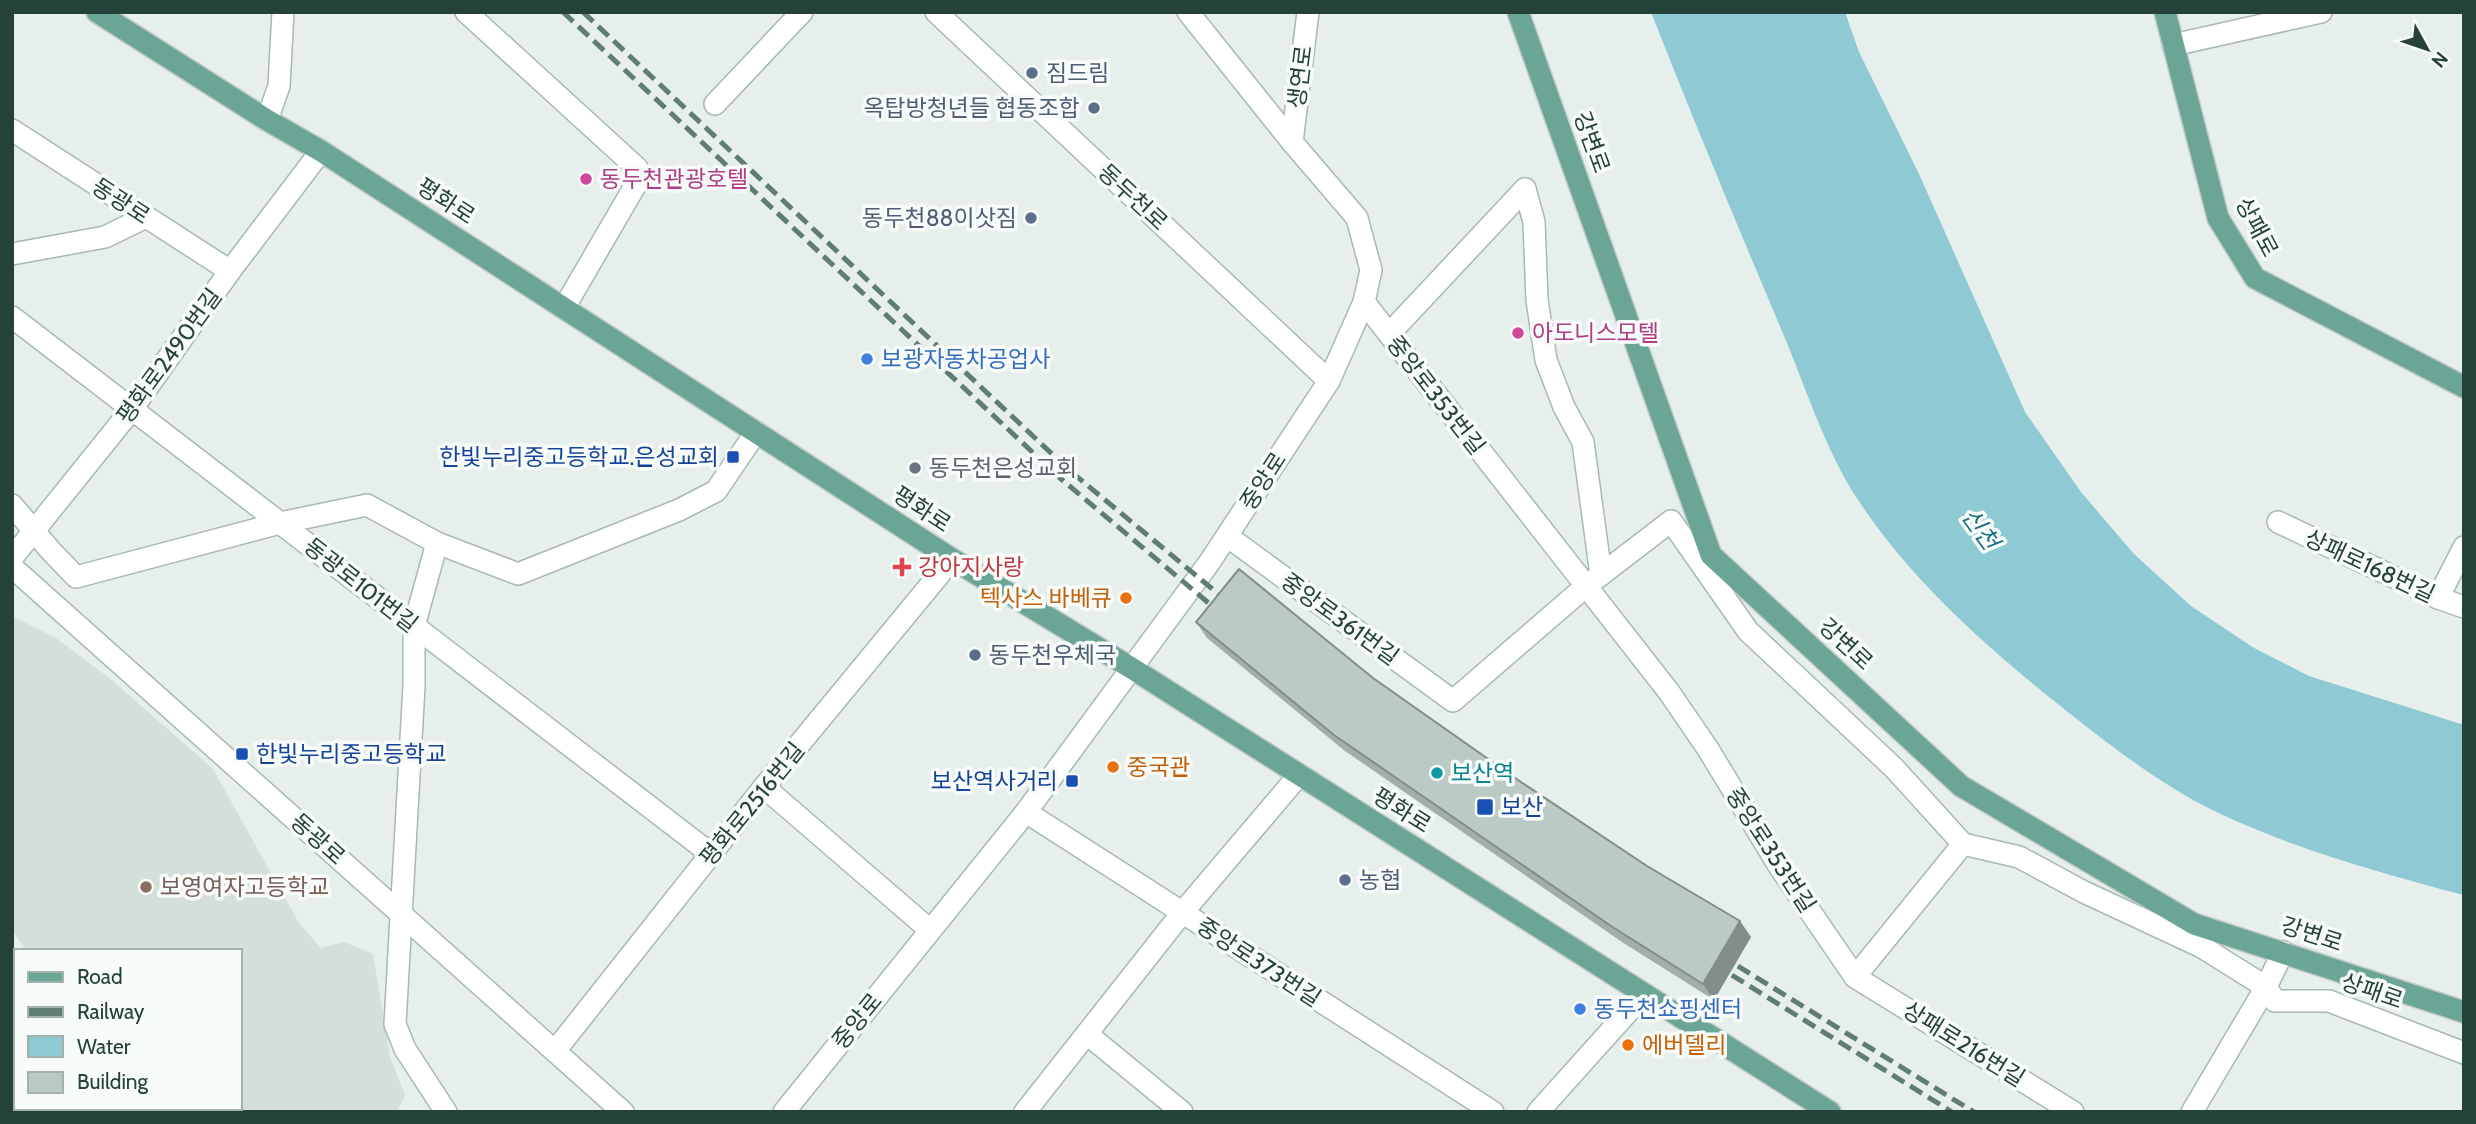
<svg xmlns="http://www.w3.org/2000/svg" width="2476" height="1124" viewBox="0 0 2476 1124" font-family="Cabin,'Noto Sans KR',sans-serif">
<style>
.built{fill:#d4dfda}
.green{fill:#bfe0c8}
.water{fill:#8ec9d4}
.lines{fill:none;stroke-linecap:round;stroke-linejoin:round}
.minor-casing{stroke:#a8b8b2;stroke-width:24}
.major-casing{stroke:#c2cac8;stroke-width:24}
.minor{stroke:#fff;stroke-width:21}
.major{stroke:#6aa596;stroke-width:21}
.rail{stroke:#5f7d75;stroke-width:5;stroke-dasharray:14 7;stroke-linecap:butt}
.wall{fill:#a1aea9}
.shaded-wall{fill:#838d89}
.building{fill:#bbcac4;stroke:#838d89;stroke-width:2}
.service-dot{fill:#5c6f8a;stroke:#f7fbf9;stroke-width:2.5}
.hotel-dot{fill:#d1479c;stroke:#f7fbf9;stroke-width:2.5}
.shop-dot{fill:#3f7fe0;stroke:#f7fbf9;stroke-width:2.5}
.transit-dot{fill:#1a4fb4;stroke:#f7fbf9;stroke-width:2.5}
.worship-dot{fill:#6b7280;stroke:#f7fbf9;stroke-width:2.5}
.health-dot{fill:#e0444e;stroke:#f7fbf9;stroke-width:2.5}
.food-dot{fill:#e8710a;stroke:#f7fbf9;stroke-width:2.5}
.culture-dot{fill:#0f9aa8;stroke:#f7fbf9;stroke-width:2.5}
.education-dot{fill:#8d6e63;stroke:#f7fbf9;stroke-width:2.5}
.labels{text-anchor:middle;stroke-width:7;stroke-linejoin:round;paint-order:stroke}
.service-label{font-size:23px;fill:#4e5e75;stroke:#f7fbf9;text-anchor:start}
.street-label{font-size:23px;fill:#24423a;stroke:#f7fbf9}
.hotel-label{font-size:23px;fill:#b23c85;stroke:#f7fbf9;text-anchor:start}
.shop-label{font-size:23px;fill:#366cbe;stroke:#f7fbf9;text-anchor:start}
.transit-label{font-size:23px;fill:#164399;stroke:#f7fbf9;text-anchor:end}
.worship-label{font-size:23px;fill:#5b616d;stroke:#f7fbf9;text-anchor:start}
.health-label{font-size:23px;fill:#be3a42;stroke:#f7fbf9;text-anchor:start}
.food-label{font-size:23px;fill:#c56008;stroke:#f7fbf9;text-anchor:start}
.culture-label{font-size:23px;fill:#0d838f;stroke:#f7fbf9;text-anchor:start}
.education-label{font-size:23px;fill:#785e54;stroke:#f7fbf9;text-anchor:start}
.water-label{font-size:24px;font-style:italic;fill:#1c6f80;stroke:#f7fbf9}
</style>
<rect width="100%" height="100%" fill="#e6efeb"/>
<!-- built -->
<path class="built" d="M12,616l44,22 56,42 101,89 86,154 22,25 23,-6 29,12 17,103 15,38 -8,17h-256l-3,-4h102v-157h-213l-15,-21z"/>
<!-- green -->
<path class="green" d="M12,999l4,2v107h104l2,4h-110z"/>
<!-- water -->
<path class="water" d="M1651,12h194l14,40 60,122 106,238 56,80 53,62 57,52 63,42 55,28 155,49v170c-88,-23 -191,-52 -271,-95 -44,-25 -85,-56 -125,-88 -81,-64 -162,-135 -217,-223 -29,-49 -47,-106 -69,-158 -45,-106 -89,-212 -131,-319z"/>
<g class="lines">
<!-- minor casing -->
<g class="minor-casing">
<g id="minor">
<path d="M466,12l171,156 2,11 -75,129"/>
<path d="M936,12l393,369"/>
<path d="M2173,45l148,-33"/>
<path d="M715,104l87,-92"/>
<path d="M267,120l12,-34 4,-74"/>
<path d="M12,130l218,141"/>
<path d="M1292,142l16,-130"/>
<path d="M1525,189l9,33 3,78 9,60 18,47 19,35 18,133"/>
<path d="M12,254l93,-17 41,-20"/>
<path d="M1364,302l305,390 39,57 71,117 76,111 108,-133"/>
<path d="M12,317l699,537"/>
<path d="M1389,334l136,-145"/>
<path d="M12,505l38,45 26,27 204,-54 87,-18 70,38"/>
<path d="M2278,522l160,76 26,9"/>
<path d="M1227,536l226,165 132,-114 86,-66 77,110 146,137 69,76 56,13 65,35 118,55 64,40 9,14h54l135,52"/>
<path d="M12,558l120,-149 98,-138 91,-120"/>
<path d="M12,567l611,545"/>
<path d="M2438,598l26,-51"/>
<path d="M764,787l166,143"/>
<path d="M1026,812l467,300"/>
<path d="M1855,977l218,135"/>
<path d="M1087,1034l95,78"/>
<path d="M555,1051l209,-264 188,-228"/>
<path d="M446,1112l-41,-63 -10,-25 19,-338v-60l23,-83 81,31 161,-64 37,-19 40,-59"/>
<path d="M784,1112l242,-300 183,-249 120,-182 35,-79 7,-32 -14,-52 -65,-76 -104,-130"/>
<path d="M1025,1112l157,-199 117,-138"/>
<path d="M1538,1112l106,-118"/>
<path d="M2192,1112l74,-125 17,-35"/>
</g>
</g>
<!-- major casing -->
<g class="major-casing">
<g id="major">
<path d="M97,12l170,108 54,31 631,408 181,110 697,443"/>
<path d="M1518,12l193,543 250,231 233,138 270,88"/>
<path d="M2165,12l53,206 37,60 209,109"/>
</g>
</g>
<!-- minor -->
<use href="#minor" class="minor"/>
<!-- major -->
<use href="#major" class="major"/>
<!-- rail -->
<g class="rail">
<path d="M563,12l497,466 164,138"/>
<path d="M583,12l486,458 165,137"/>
<path d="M1720,955l254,157"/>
<path d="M1714,964l238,148"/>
</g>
</g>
<!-- wall -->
<path class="wall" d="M1196,622l177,56 145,102 233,157 -37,63 -92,-58 -277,-191 -138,-113z"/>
<!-- shaded-wall -->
<path class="shaded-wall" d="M1740,921l11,16 -37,63 -11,-16z"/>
<!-- building -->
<path class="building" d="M1239,569l134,109 145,102 129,86 93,55 -37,63 -92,-58 -277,-191 -138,-113z"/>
<!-- markers -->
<g class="service-dot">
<circle cx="1032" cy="73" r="7"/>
<circle cx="1094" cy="108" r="7"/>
<circle cx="1031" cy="218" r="7"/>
<circle cx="975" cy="655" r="7"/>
<circle cx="1345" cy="880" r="7"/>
</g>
<g class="hotel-dot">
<circle cx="586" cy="179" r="7"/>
<circle cx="1518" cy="333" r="7"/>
</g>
<g class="shop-dot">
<circle cx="867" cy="359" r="7"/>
<circle cx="1580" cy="1009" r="7"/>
</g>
<g class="transit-dot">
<rect x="726" y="450" width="14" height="14" rx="3.5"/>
<rect x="235" y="747" width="14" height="14" rx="3.5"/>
<rect x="1065" y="774" width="14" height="14" rx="3.5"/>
<rect x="1476" y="798" width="18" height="18" rx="3.5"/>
</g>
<circle class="worship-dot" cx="915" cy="468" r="7"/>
<path class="health-dot" d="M898.5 556.5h7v7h7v7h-7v7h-7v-7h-7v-7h7z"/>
<g class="food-dot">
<circle cx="1126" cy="598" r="7"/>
<circle cx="1113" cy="767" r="7"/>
<circle cx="1628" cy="1045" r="7"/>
</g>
<circle class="culture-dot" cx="1437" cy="773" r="7"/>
<circle class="education-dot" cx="146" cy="887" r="7"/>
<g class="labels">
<!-- service labels -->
<g class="service-label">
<text x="1046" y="81">짐드림</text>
<text x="1080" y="116" text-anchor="end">옥탑방청년들 협동조합</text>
<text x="1017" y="226" text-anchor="end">동두천88이삿짐</text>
<text x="989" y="663">동두천우체국</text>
<text x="1359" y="888">농협</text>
</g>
<!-- street labels -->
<g class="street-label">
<text transform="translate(1300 77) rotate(-83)" y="8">생연로</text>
<text transform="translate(1592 142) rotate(70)" y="8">강변로</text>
<text transform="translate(1133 197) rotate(43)" y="8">동두천로</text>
<text transform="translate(121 201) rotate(33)" y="8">동광로</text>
<text transform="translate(446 201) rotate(33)" y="8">평화로</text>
<text transform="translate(2257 227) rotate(62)" y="8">상패로</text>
<text transform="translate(169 356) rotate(-54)" y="8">평화로2490번길</text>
<text transform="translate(1436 395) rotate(52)" y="8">중앙로353번길</text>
<text transform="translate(1263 481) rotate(-57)" y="8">중앙로</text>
<text transform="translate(922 509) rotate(33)" y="8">평화로</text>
<text transform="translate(2370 566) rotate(25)" y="8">상패로168번길</text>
<text transform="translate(361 585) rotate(38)" y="8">동광로101번길</text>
<text transform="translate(1340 619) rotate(36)" y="8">중앙로361번길</text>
<text transform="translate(1846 644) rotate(43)" y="8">강변로</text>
<text transform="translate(752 804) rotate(-51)" y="8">평화로2516번길</text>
<text transform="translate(1402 810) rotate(32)" y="8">평화로</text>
<text transform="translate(318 839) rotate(42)" y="8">동광로</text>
<text transform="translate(1771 850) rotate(57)" y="8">중앙로353번길</text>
<text transform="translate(2312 934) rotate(18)" y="8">강변로</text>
<text transform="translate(1259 962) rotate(33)" y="8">중앙로373번길</text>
<text transform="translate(2372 991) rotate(19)" y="8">상패로</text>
<text transform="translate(857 1021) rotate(-51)" y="8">중앙로</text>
<text transform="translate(1964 1044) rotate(32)" y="8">상패로216번길</text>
</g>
<!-- hotel labels -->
<g class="hotel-label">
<text x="600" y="187">동두천관광호텔</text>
<text x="1532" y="341">아도니스모텔</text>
</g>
<!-- shop labels -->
<g class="shop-label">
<text x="881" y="367">보광자동차공업사</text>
<text x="1594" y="1017">동두천쇼핑센터</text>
</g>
<!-- transit labels -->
<g class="transit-label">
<text x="719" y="465">한빛누리중고등학교.은성교회</text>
<text x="256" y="762" text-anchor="start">한빛누리중고등학교</text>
<text x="1058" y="789">보산역사거리</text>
<text x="1501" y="815" text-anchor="start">보산</text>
</g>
<!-- worship labels -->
<g class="worship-label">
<text x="929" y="476">동두천은성교회</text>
</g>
<!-- health labels -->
<g class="health-label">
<text x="918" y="575">강아지사랑</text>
</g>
<!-- food labels -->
<g class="food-label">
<text x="1112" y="606" text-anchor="end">텍사스 바베큐</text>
<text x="1127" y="775">중국관</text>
<text x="1642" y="1053">에버델리</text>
</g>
<!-- culture labels -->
<g class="culture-label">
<text x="1451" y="781">보산역</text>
</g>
<!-- education labels -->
<g class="education-label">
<text x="160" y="895">보영여자고등학교</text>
</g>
<!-- water labels -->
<g class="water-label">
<text transform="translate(1980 529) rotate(54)" y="8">신천</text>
</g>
</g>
<!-- border -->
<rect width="2476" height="1124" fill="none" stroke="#24423a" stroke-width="28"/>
<!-- legend -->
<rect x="14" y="949" width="228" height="161" fill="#f7fbf9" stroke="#a3b1ad" stroke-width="2"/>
<rect x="28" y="972" width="35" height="10" fill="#6aa596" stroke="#a3b1ad" stroke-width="2"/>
<text x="77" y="984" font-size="21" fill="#24423a">Road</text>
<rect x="28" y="1007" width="35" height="10" fill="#5f7d75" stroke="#a3b1ad" stroke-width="2"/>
<text x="77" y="1019" font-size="21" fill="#24423a">Railway</text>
<rect x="28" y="1036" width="35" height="21" fill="#8ec9d4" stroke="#a3b1ad" stroke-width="2"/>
<text x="77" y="1054" font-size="21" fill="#24423a">Water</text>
<rect x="28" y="1072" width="35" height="21" fill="#bbcac4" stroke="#a3b1ad" stroke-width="2"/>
<text x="77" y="1089" font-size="21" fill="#24423a">Building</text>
<!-- north arrow -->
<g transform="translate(2427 49) rotate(130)" stroke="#f7fbf9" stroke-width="5" paint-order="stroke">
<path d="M0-5L12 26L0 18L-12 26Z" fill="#24423a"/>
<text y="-10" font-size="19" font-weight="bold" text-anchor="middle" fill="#24423a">N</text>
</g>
</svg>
